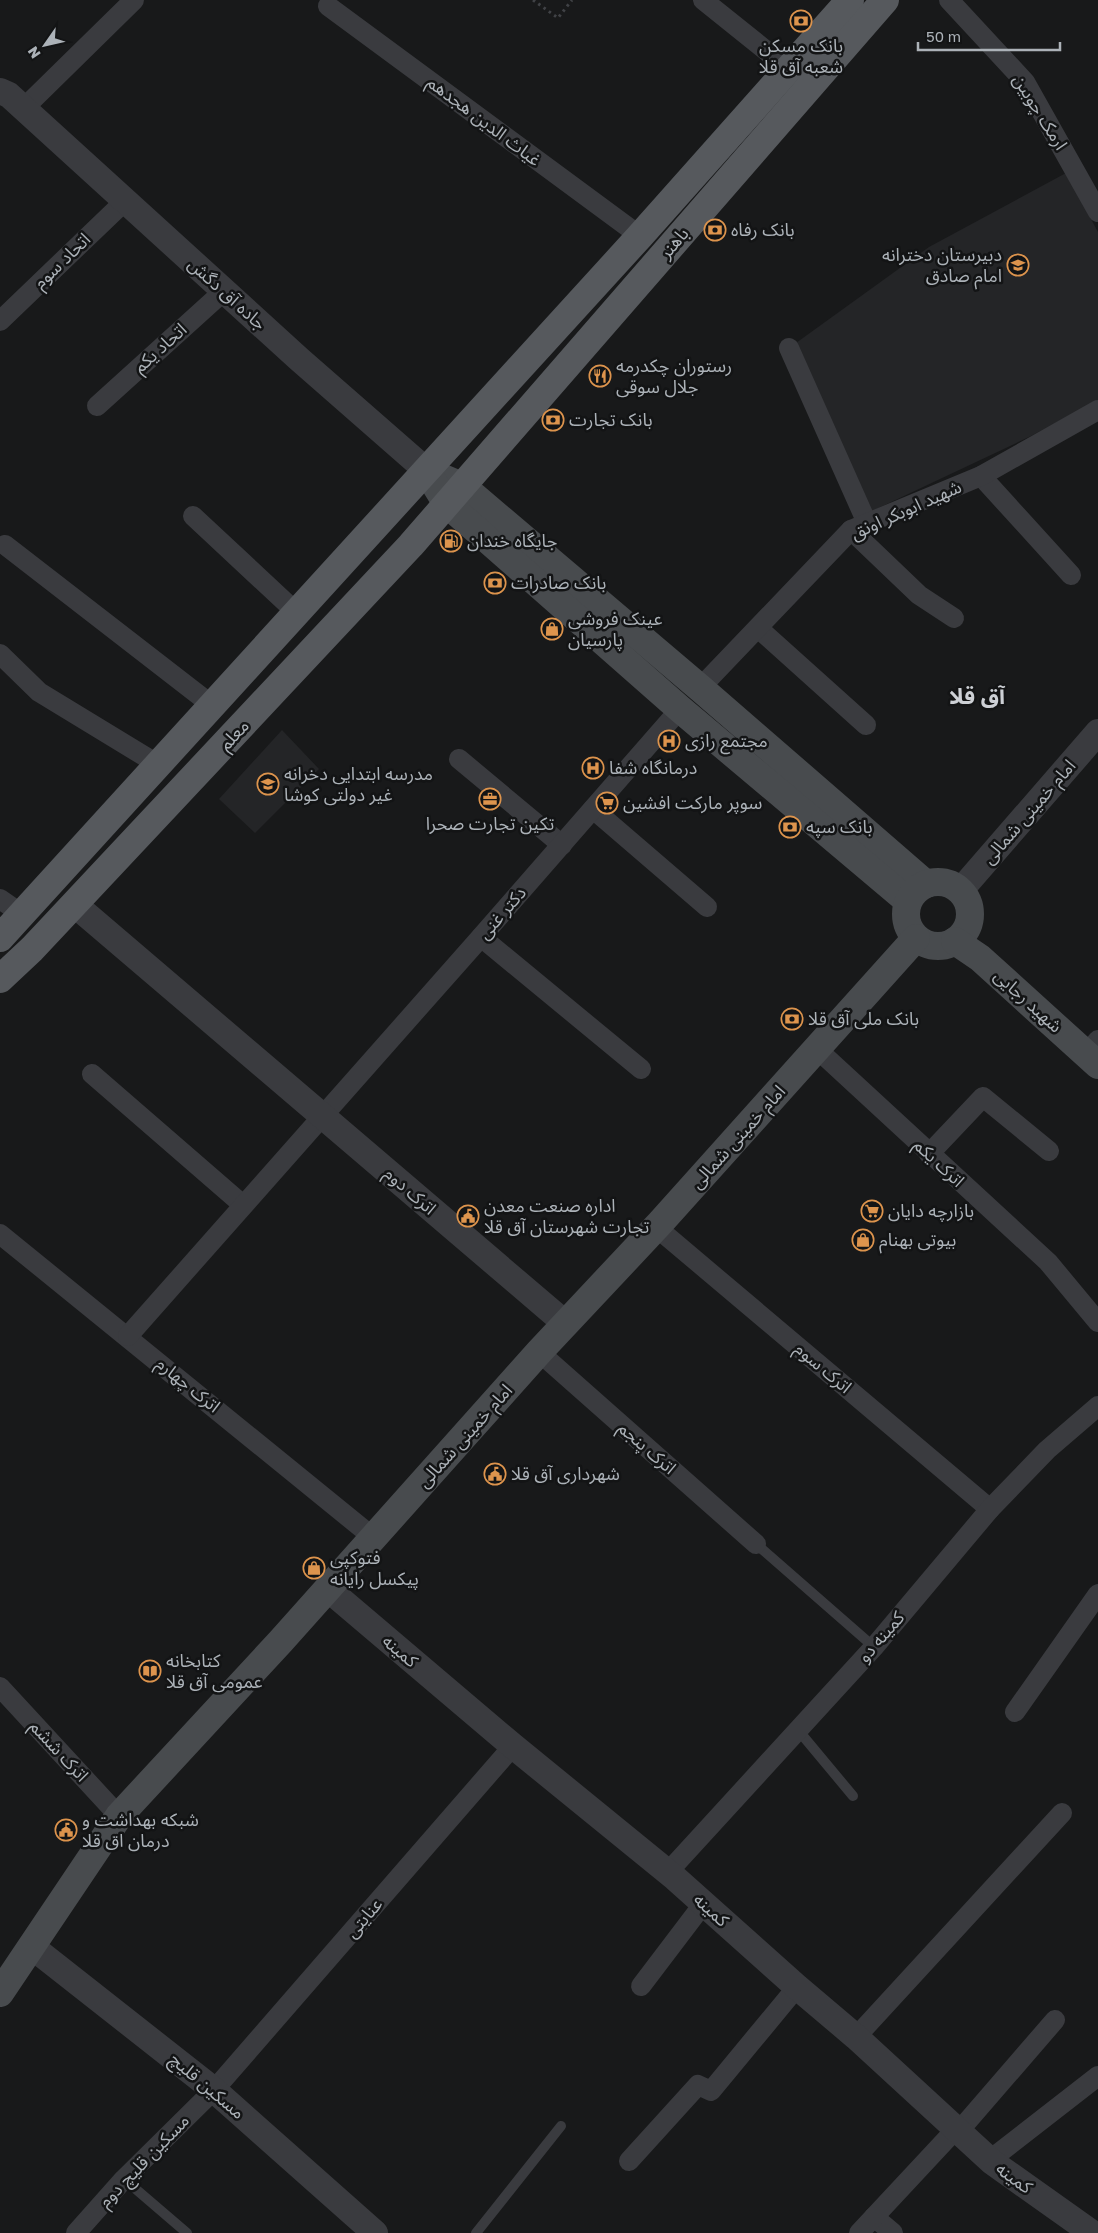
<svg xmlns="http://www.w3.org/2000/svg" width="1098" height="2233" viewBox="0 0 1098 2233" font-family="'Golos Text','Noto Sans Arabic',sans-serif">
<style>
.built{fill:#242527}
.lines{fill:none;stroke-linecap:round;stroke-linejoin:round}
.path{stroke:#404246;stroke-width:3;stroke-dasharray:2.5 4;stroke-linecap:butt}
.service{stroke:#3a3b3f;stroke-width:10}
.minor{stroke:#3a3b3f;stroke-width:20}
.tertiary{stroke:#3a3b3f;stroke-width:26}
.secondary{stroke:#484b4e;stroke-width:28}
.primary{stroke:#56595d;stroke-width:28}
.labels{text-anchor:middle;stroke-width:5;stroke-linejoin:round;paint-order:stroke}
.poi-label{font-size:18px;fill:#acb2b8;stroke:#131415;text-anchor:start}
.street-label{font-size:18px;fill:#acb2b8;stroke:#131415}
.district-label{font-size:22px;font-weight:bold;fill:#cdd0d5;stroke:#131415}
</style>
<rect width="100%" height="100%" fill="#18191a"/>
<!-- built -->
<g class="built">
<path d="M1066,173l32,59v168l-67,36 -161,76 -74,-169 133,-96z"/>
<path d="M282,730l37,39 -64,64 -36,-34z"/>
</g>
<g class="lines">
<!-- path -->
<path class="path" d="M533,0l25,18 14,-18"/>
<!-- service -->
<g class="service">
<path d="M756,1544l118,103"/>
<path d="M798,1730l55,66"/>
<path d="M124,2179l63,54"/>
<path d="M476,2233l85,-107"/>
</g>
<!-- minor -->
<g class="minor">
<path d="M703,0l86,69"/>
<path d="M949,0l76,82 73,130"/>
<path d="M328,6l312,230"/>
<path d="M23,109l111,-109"/>
<path d="M0,321l125,-120"/>
<path d="M789,348l78,175"/>
<path d="M97,406l127,-115"/>
<path d="M981,476l90,99"/>
<path d="M193,516l104,97"/>
<path d="M851,530l68,65 35,23"/>
<path d="M5,545l208,161"/>
<path d="M758,628l108,97"/>
<path d="M0,654l39,38 120,73"/>
<path d="M700,688l151,-158 130,-54 117,-66"/>
<path d="M459,759l103,86"/>
<path d="M593,809l114,98"/>
<path d="M0,899l23,16"/>
<path d="M481,937l160,132"/>
<path d="M817,1049l231,213 50,60"/>
<path d="M1086,1054l12,-14"/>
<path d="M92,1074l151,131"/>
<path d="M929,1154l54,-57 66,54"/>
<path d="M656,1227l334,282"/>
<path d="M0,1234l374,304"/>
<path d="M128,1336l353,-399 199,-228"/>
<path d="M539,1352l217,192"/>
<path d="M0,1687l119,129"/>
<path d="M1015,1712l83,-118"/>
<path d="M668,1872l206,-225 116,-138 57,-59 51,-44"/>
<path d="M641,1986l63,-83"/>
<path d="M856,2037l206,-224"/>
<path d="M959,2131l96,-111"/>
<path d="M990,2160l108,-84"/>
<path d="M629,2161l69,-76 13,6 86,-104"/>
<path d="M874,2217l19,16"/>
<path d="M76,2233l48,-54 90,-89 299,-344"/>
<path d="M859,2233l97,-104"/>
</g>
<!-- tertiary -->
<g class="tertiary">
<path d="M0,91l9,4 290,264 128,112"/>
<path d="M960,891l138,-159"/>
<path d="M74,904l492,420"/>
<path d="M328,1589l185,157 162,132 122,109 59,50 136,125 100,71"/>
<path d="M31,1946l183,144 161,143"/>
</g>
<!-- secondary -->
<g class="secondary">
<path d="M427,471l35,15 238,202 226,196"/>
<path d="M434,483l13,21 233,205 228,192"/>
<circle cx="938" cy="914" r="32"/>
<path d="M955,941l25,17 118,107"/>
<path d="M0,1993l119,-177 162,-175 258,-289 122,-130 255,-284"/>
</g>
<!-- primary -->
<g class="primary">
<path d="M0,938l640,-702 210,-236"/>
<path d="M0,979l32,-30 379,-404 474,-545"/>
</g>
</g>
<!-- icons -->
<defs>
<g id="bank-ring" transform="scale(1.125)"><circle r="9.5" fill="#131415" stroke="#dd944d" stroke-width="1.5"/><path d="M-6-4H6V4H-6ZM0-2.3a2.3 2.3 0 1 0 0 4.6a2.3 2.3 0 1 0 0-4.6Z" fill="#dd944d"/></g>
<g id="school-ring" transform="scale(1.125)"><circle r="9.5" fill="#131415" stroke="#dd944d" stroke-width="1.5"/><path d="M0-5L7-2L0 1L-7-2ZM-4 1L0 2.5L4 1V4Q0 6-4 4Z" fill="#dd944d"/></g>
<g id="restaurant-ring" transform="scale(1.125)"><circle r="9.5" fill="#131415" stroke="#dd944d" stroke-width="1.5"/><path d="M-5-6h1v4h1v-4h1v4h1v-4h1v5L-1.5 .5V6h-2V.5L-5-1ZM5-6V6H3V1.5H1.5Q1.5-4 5-6Z" fill="#dd944d"/></g>
<g id="fuel-ring" transform="scale(1.125)"><circle r="9.5" fill="#131415" stroke="#dd944d" stroke-width="1.5"/><path d="M-5.5-6h7V0h2V4h1.3V-2.5L3-4.5l.8-.8L6-3V5H2.5V1h-1V6h-7ZM-4.2-4.7v3.2H.2V-4.7Z" fill="#dd944d"/></g>
<g id="shop-ring" transform="scale(1.125)"><circle r="9.5" fill="#131415" stroke="#dd944d" stroke-width="1.5"/><path d="M-5-2.5h2.3a2.7 3.5 0 0 1 5.4 0H5L5.5 6h-11ZM-1.5-2.5h3a1.5 2.3 0 0 0-3 0Z" fill="#dd944d"/></g>
<g id="hospital-ring" transform="scale(1.125)"><circle r="9.5" fill="#131415" stroke="#dd944d" stroke-width="1.5"/><path d="M-5-5h3v3.5h4V-5h3V5h-3V1.5h-4V5h-3Z" fill="#dd944d"/></g>
<g id="office-ring" transform="scale(1.125)"><circle r="9.5" fill="#131415" stroke="#dd944d" stroke-width="1.5"/><path d="M-6-3h4V-5.5h4V-3h4V5H-6ZM-1-4.5V-3h2v-1.5ZM-6 0V1H6V0Z" fill="#dd944d"/></g>
<g id="supermarket-ring" transform="scale(1.125)"><circle r="9.5" fill="#131415" stroke="#dd944d" stroke-width="1.5"/><path d="M-6-5.5h2.5l.6 2H6L4.5 2H-2.5L-4.4-4H-6ZM-1.5 3.2a1.3 1.3 0 1 0 .1 0ZM3 3.2a1.3 1.3 0 1 0 .1 0Z" fill="#dd944d"/></g>
<g id="civic-ring" transform="scale(1.125)"><circle r="9.5" fill="#131415" stroke="#dd944d" stroke-width="1.5"/><path d="M-.6-6.5H3V-4.5H.6V-3L4-1V1h2V6H-6V1h2V-1L-.6-3ZM-1.2 2.5V6h2.4V2.5Z" fill="#dd944d"/></g>
<g id="library-ring" transform="scale(1.125)"><circle r="9.5" fill="#131415" stroke="#dd944d" stroke-width="1.5"/><path d="M-6-4Q-3-5.5-.7-3.5V5Q-3 3-6 4ZM6-4Q3-5.5 .7-3.5V5Q3 3 6 4Z" fill="#dd944d"/></g>
</defs>
<g fill-rule="evenodd">
<use href="#bank-ring" x="801" y="21"/>
<use href="#bank-ring" x="715" y="230"/>
<use href="#school-ring" x="1018" y="265"/>
<use href="#restaurant-ring" x="600" y="376"/>
<use href="#bank-ring" x="553" y="420"/>
<use href="#fuel-ring" x="451" y="541"/>
<use href="#bank-ring" x="495" y="583"/>
<use href="#shop-ring" x="552" y="629"/>
<use href="#hospital-ring" x="669" y="741"/>
<use href="#hospital-ring" x="593" y="768"/>
<use href="#school-ring" x="268" y="784"/>
<use href="#office-ring" x="490" y="799"/>
<use href="#supermarket-ring" x="607" y="803"/>
<use href="#bank-ring" x="790" y="827"/>
<use href="#bank-ring" x="792" y="1019"/>
<use href="#supermarket-ring" x="872" y="1211"/>
<use href="#civic-ring" x="468" y="1216"/>
<use href="#shop-ring" x="863" y="1240"/>
<use href="#civic-ring" x="495" y="1474"/>
<use href="#shop-ring" x="314" y="1568"/>
<use href="#library-ring" x="150" y="1671"/>
<use href="#civic-ring" x="66" y="1830"/>
</g>
<g class="labels">
<!-- poi labels -->
<g class="poi-label">
<text x="801" y="52" text-anchor="middle">بانک مسکن<tspan x="801" dy="21">شعبه آق قلا</tspan></text>
<text x="731" y="236">بانک رفاه</text>
<text x="1002" y="261" text-anchor="end">دبیرستان دخترانه<tspan x="1002" dy="21">امام صادق</tspan></text>
<text x="616" y="372">رستوران چکدرمه<tspan x="616" dy="21">جلال سوقی</tspan></text>
<text x="569" y="426">بانک تجارت</text>
<text x="467" y="547">جایگاه خندان</text>
<text x="511" y="589">بانک صادرات</text>
<text x="568" y="625">عینک فروشی<tspan x="568" dy="21">پارسیان</tspan></text>
<text x="685" y="747">مجتمع رازی</text>
<text x="609" y="774">درمانگاه شفا</text>
<text x="284" y="780">مدرسه ابتدایی دخرانه<tspan x="284" dy="21">غیر دولتی کوشا</tspan></text>
<text x="623" y="809">سوپر مارکت افشین</text>
<text x="490" y="830" text-anchor="middle">تکین تجارت صحرا</text>
<text x="806" y="833">بانک سپه</text>
<text x="808" y="1025">بانک ملی آق قلا</text>
<text x="484" y="1212">اداره صنعت معدن<tspan x="484" dy="21">تجارت شهرستان آق قلا</tspan></text>
<text x="888" y="1217">بازارچه دایان</text>
<text x="879" y="1246">بیوتی بهنام</text>
<text x="511" y="1480">شهرداری آق قلا</text>
<text x="330" y="1564">فتوکپی<tspan x="330" dy="21">پیکسل رایانه</tspan></text>
<text x="166" y="1667">کتابخانه<tspan x="166" dy="21">عمومی آق قلا</tspan></text>
<text x="82" y="1826">شبکه بهداشت و<tspan x="82" dy="21">درمان اق قلا</tspan></text>
</g>
<!-- street labels -->
<g class="street-label">
<text transform="translate(1040 112) rotate(58)" y="6">ارمک چوبین</text>
<text transform="translate(484 121) rotate(37)" y="6">غیاث الدین هجدهم</text>
<text transform="translate(674 243) rotate(-49)" y="6">باهنر</text>
<text transform="translate(62 261) rotate(-44)" y="6">اتحاد سوم</text>
<text transform="translate(227 294) rotate(42)" y="6">جاده آق دگش</text>
<text transform="translate(160 348) rotate(-42)" y="6">اتحاد یکم</text>
<text transform="translate(906 510) rotate(-24)" y="6">شهید ابوبکر اونق</text>
<text transform="translate(234 735) rotate(-47)" y="6">معلم</text>
<text transform="translate(1029 812) rotate(-49)" y="6">امام خمینی شمالی</text>
<text transform="translate(502 913) rotate(-49)" y="6">دکتر غنی</text>
<text transform="translate(1028 1001) rotate(42)" y="6">شهید رجایی</text>
<text transform="translate(738 1137) rotate(-48)" y="6">امام خمینی شمالی</text>
<text transform="translate(939 1163) rotate(43)" y="6">اترک یکم</text>
<text transform="translate(410 1191) rotate(41)" y="6">اترک دوم</text>
<text transform="translate(823 1368) rotate(40)" y="6">اترک سوم</text>
<text transform="translate(188 1385) rotate(39)" y="6">اترک چهارم</text>
<text transform="translate(465 1436) rotate(-48)" y="6">امام خمینی شمالی</text>
<text transform="translate(647 1448) rotate(41)" y="6">اترک پنجم</text>
<text transform="translate(881 1637) rotate(-49)" y="6">کمینه دو</text>
<text transform="translate(400 1651) rotate(40)" y="6">کمینه</text>
<text transform="translate(59 1751) rotate(47)" y="6">اترک ششم</text>
<text transform="translate(711 1910) rotate(42)" y="6">کمینه</text>
<text transform="translate(364 1918) rotate(-49)" y="6">عنایتی</text>
<text transform="translate(207 2086) rotate(40)" y="6">مسکین قلیچ</text>
<text transform="translate(144 2161) rotate(-46)" y="6">مسکین قلیچ دوم</text>
<text transform="translate(1014 2178) rotate(36)" y="6">کمینه</text>
</g>
<!-- district labels -->
<g class="district-label">
<text x="977" y="704">آق قلا</text>
</g>
</g>
<!-- north arrow -->
<g transform="translate(45 45) rotate(236)" stroke="#131415" stroke-width="4" paint-order="stroke">
<path d="M0-4L9 19L0 12L-9 19Z" fill="#acb2b8"/>
<text y="-8" font-size="14" font-weight="bold" text-anchor="middle" fill="#acb2b8">N</text>
</g>
<!-- scale -->
<path d="M918 42v8h142v-8" fill="none" stroke="#acb2b8" stroke-width="2.5"/>
<text x="926" y="42" font-size="15" fill="#acb2b8" stroke="#131415" stroke-width="4" paint-order="stroke">50 m</text>
</svg>
